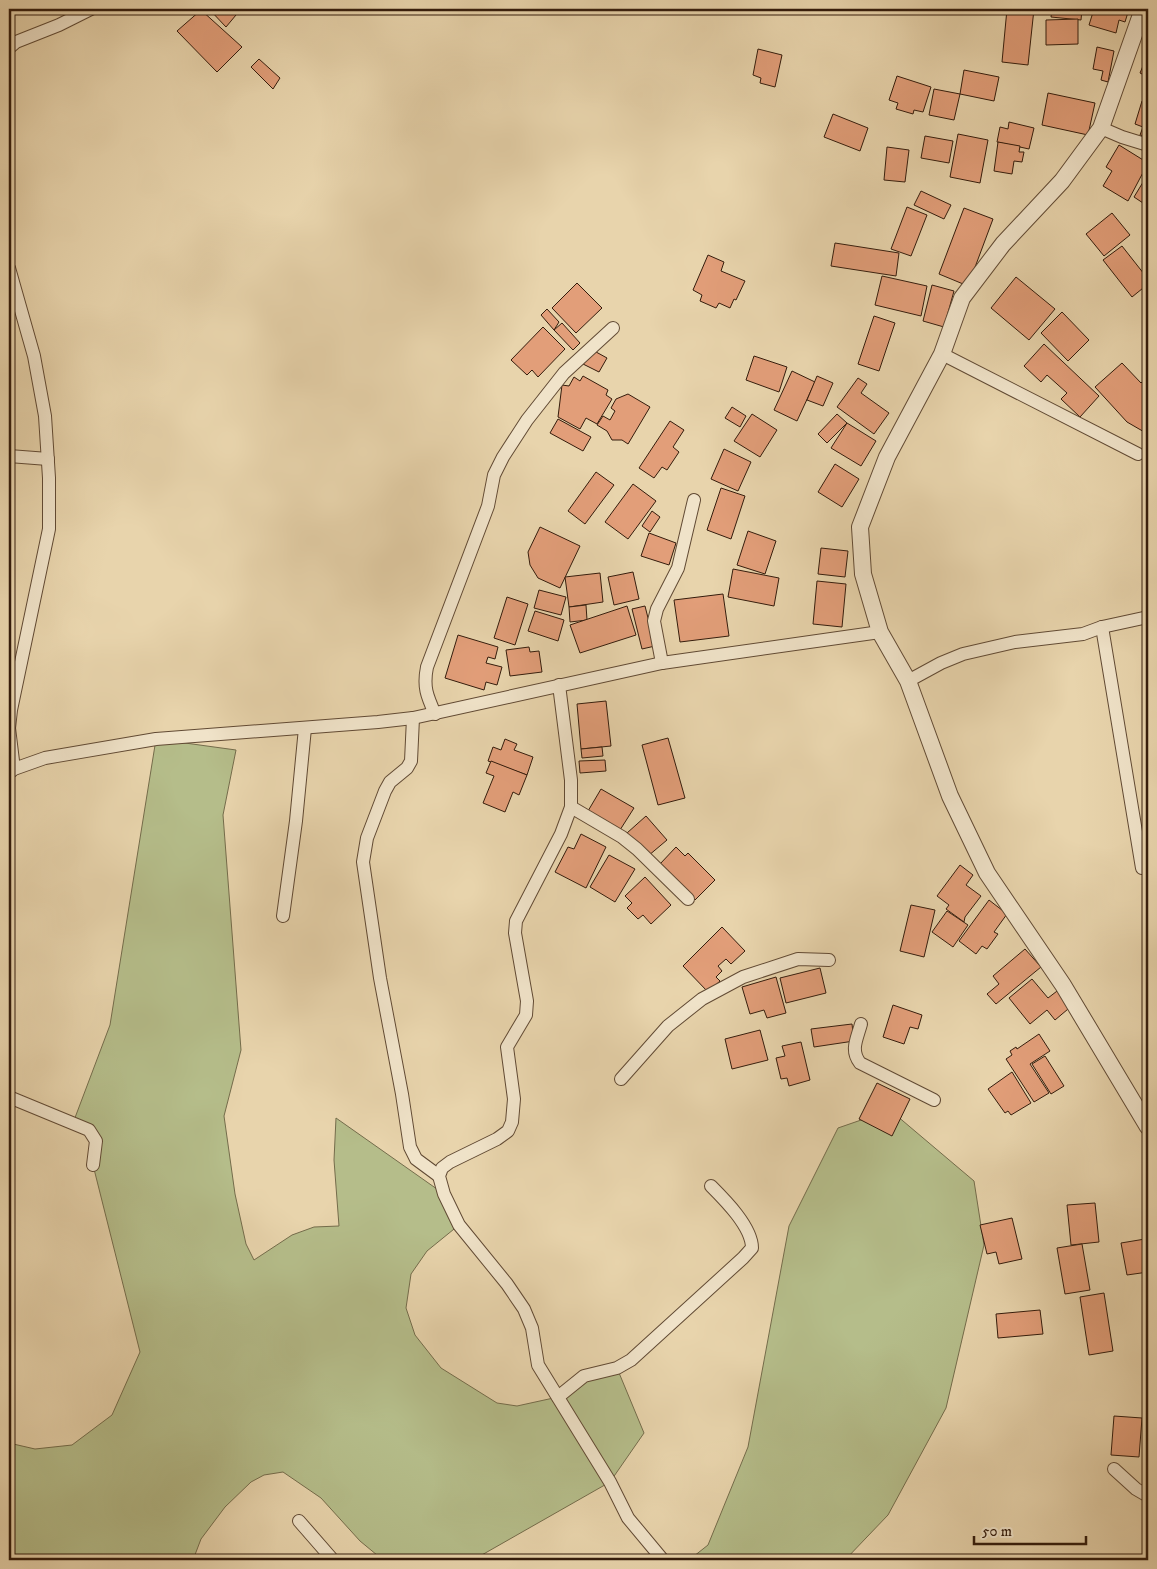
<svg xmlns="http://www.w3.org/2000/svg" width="1157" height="1569" viewBox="0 0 1157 1569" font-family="'IM FELL DW Pica',serif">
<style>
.green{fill:#b5bd8a;stroke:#746c4b}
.building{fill:#e29e79;stroke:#341c0c}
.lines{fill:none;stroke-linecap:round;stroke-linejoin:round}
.minor-casing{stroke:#614a34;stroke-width:14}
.tertiary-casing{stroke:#614a34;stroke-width:18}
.minor{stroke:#f0e3c9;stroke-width:12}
.tertiary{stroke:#f0e3c9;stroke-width:16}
</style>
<rect width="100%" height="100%" fill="#e8d4ac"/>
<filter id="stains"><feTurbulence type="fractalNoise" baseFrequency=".004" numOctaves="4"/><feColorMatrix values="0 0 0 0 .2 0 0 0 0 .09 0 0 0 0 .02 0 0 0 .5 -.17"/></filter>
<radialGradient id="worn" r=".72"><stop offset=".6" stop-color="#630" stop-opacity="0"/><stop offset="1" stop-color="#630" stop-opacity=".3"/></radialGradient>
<!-- green -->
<g class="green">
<path d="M156,739l80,11 -13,65 18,235 -17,66 11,78 11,50 8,16 38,-25 22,-8 25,-1 -5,-66 2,-42 108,76 15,31 -32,26 -16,23 -5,34 9,27 26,33 56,35 20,3 41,-9 16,-13 43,-16 27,65 -34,49 -137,78h-90l-23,-19 -39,-43 -38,-26 -19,3 -13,7 -26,25 -24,32 -8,21h-184v-117l26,6 37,-4 40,-30 28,-63 -47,-187 3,-24 -23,-18 37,-98z"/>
<path d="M890,1110l84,71 10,64 -38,163 -58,107 -43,45h-156l19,-15 40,-98 41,-221 49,-98z"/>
</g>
<!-- building -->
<g class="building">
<path d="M209,9h32l-15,18z"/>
<path d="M1007,9h27l-6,56 -26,-3z"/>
<path d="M1052,9h30l-1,11 -30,-3z"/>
<path d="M1094,9h35l-4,13 -6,-2 -3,13 -27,-8z"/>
<path d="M201,10l41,37 -25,25 -40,-41z"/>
<path d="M1078,19v25l-32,1v-25z"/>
<path d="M1097,47l17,4 -6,31 -7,-2 2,-9 -10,-2z"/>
<path d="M758,49l24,6 -7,32 -15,-4 1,-5 -8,-3z"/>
<path d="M1148,54v23l-8,-4z"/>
<path d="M259,59l21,19 -7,11 -22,-22z"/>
<path d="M964,70l35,7 -5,24 -34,-7z"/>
<path d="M897,76l34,11 -8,25 -9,-2 -1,4 -17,-5 2,-6 -9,-3z"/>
<path d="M934,89l26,5 -6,26 -25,-5z"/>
<path d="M1048,93l47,10 -7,32 -46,-10z"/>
<path d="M1142,101l6,3v33l-8,-2 3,-8 -8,-3z"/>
<path d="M833,114l35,14 -8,23 -36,-14z"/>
<path d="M1009,122l25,6 -5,21 -32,-7 3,-15 8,2z"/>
<path d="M958,134l30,6 -8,43 -30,-6z"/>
<path d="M925,136l28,5 -4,22 -28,-5z"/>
<path d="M998,142l22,4 -1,6h5l-2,10 -8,-1 -2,13 -18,-3z"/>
<path d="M1119,145l29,18 -20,38 -25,-15 9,-15 -6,-4z"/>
<path d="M887,147l22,3 -4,32 -21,-2z"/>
<path d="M1148,174v27l-2,4 -12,-8z"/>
<path d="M921,191l30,14 -7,14 -30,-14z"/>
<path d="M907,207l20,8 -16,41 -20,-7z"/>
<path d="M964,208l29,11 -25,67 -29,-12z"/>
<path d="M1112,213l18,22 -26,21 -18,-22z"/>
<path d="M835,243l64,10 -3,23 -65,-10z"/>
<path d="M1122,246l26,33v5l-16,13 -29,-37z"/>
<path d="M708,255l16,7 -3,9 24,10 -9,19 -2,-1 -4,9 -11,-5 -3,5 -16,-7 2,-6 -9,-5z"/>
<path d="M882,276l45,10 -6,30 -46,-11z"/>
<path d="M1016,277l39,32 -26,31 -38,-32z"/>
<path d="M577,283l25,25 -26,25 -24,-25z"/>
<path d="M932,285l22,6 -10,36 -21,-6z"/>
<path d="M547,309l12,13 -5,8 -13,-15z"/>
<path d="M1062,312l27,28 -21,21 -27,-28z"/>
<path d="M874,316l21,7 -16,48 -21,-7z"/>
<path d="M562,323l18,20 -7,7 -19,-20z"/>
<path d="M543,327l22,22 -27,28 -6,-7 -5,5 -16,-15z"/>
<path d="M1044,344l55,52 -19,21 -19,-18 6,-6 -20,-18 -6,7 -17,-16z"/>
<path d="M587,347l20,11 -8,14 -20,-10z"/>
<path d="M754,356l33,11 -8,25 -33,-12z"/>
<path d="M1122,363l19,20 6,-6 1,2v52l-2,2 -19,-11 -32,-35z"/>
<path d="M792,371l23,11 -18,39 -23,-11z"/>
<path d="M583,376l25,14 -2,5 6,4 -15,25 -11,-6 -6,11 -22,-12 4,-32 7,1 5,-9 6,4z"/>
<path d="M817,376l16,7 -10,23 -16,-6z"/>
<path d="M858,378l9,6 -6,9 28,20 -15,21 -37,-27z"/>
<path d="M628,394l22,13 -22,37 -6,-4h-10l-5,-9 -10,-6 6,-9 7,4 5,-9 -4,-3 5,-9z"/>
<path d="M732,407l14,9 -6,11 -15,-9z"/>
<path d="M752,414l25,16 -17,27 -26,-16z"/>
<path d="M837,414l10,9 -20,20 -9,-9z"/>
<path d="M558,419l33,18 -8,14 -33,-18z"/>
<path d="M670,421l14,9 -11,17 6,5 -12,18 -5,-3 -8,11 -15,-10z"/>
<path d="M847,423l29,18 -15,25 -30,-18z"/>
<path d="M724,449l27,13 -13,29 -27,-12z"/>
<path d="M835,464l24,15 -17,28 -24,-15z"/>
<path d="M596,472l18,13 -29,39 -17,-13z"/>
<path d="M633,484l23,17 -28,38 -23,-17z"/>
<path d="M721,488l24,8 -14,43 -24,-9z"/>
<path d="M652,511l8,6 -10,15 -8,-6z"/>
<path d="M540,527l40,19 -20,42 -22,-10 -8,-13 -2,-13z"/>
<path d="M748,531l28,10 -11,33 -28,-9z"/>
<path d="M649,533l27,10 -7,22 -28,-9z"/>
<path d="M821,548l27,3 -3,26 -27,-3z"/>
<path d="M733,569l46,9 -5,28 -46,-9z"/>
<path d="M633,572l6,27 -25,6 -6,-28z"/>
<path d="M600,573l3,29 -34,5 -4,-30z"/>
<path d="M817,581l29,3 -4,43 -29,-3z"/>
<path d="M539,590l27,7 -5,18 -27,-7z"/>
<path d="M723,594l6,42 -49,6 -6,-42z"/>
<path d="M507,597l21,7 -13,41 -21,-7z"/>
<path d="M586,605l1,15 -17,2 -1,-15z"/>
<path d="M627,606l9,29 -56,18 -10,-28z"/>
<path d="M645,606l10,40 -13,3 -10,-40z"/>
<path d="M535,611l29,9 -6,21 -30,-10z"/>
<path d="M458,635l40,12 -3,12 -7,-2 -2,6 16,4 -5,18 -11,-3 -2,8 -39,-12z"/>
<path d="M529,647l1,5 9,-1 3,21 -32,4 -4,-26z"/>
<path d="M606,701l5,45 -30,3 -4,-45z"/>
<path d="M668,738l17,60 -27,7 -16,-60z"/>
<path d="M505,739l12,5 -3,6 19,7 -6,18 -39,-14 5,-14 8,3z"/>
<path d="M602,747l1,9 -21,2 -1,-9z"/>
<path d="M605,760l1,11 -26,2 -1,-12z"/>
<path d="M491,761l36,14 -8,20 -6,-3 -8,20 -22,-9 11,-27 -8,-3z"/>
<path d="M601,789l33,19 -14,22 -32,-19z"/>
<path d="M646,816l21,24 -19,16 -21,-23z"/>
<path d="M581,834l25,13 -20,41 -31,-16 13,-25 6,2z"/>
<path d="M676,847l9,9 3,-3 27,27 -20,20 -35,-36z"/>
<path d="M609,855l26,14 -20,33 -25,-15z"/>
<path d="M960,865l13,10 -7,10 15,11 -16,21 -1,5 -18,-13 3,-4 -12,-9z"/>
<path d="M645,877l26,28 -20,19 -8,-9 -5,4 -11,-11 5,-5 -7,-7z"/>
<path d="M989,900l18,14 -13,18 4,2 -11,15 -5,-3 -6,8 -17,-13z"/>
<path d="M911,905l24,5 -11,47 -24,-6z"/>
<path d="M947,911l21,14 -15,22 -21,-15z"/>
<path d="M722,927l23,24 -14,13 -5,-5 -8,7 4,5 -6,6 4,4 -12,11 -25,-26z"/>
<path d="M1025,949l16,18 -45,37 -9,-10 12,-10 -6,-8z"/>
<path d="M820,968l6,25 -40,10 -6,-25z"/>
<path d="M776,977l10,36 -19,5 -3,-8 -14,4 -8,-27z"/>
<path d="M1032,979l16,19 13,-10 13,16 -19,16 -8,-10 -17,14 -21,-26z"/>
<path d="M893,1005l29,10 -4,14 -8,-2 -6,17 -21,-7z"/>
<path d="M852,1024l2,17 -40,6 -3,-18z"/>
<path d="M760,1030l8,30 -36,9 -7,-30z"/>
<path d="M1039,1034l11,17 -20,13 19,29 -15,9 -28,-43 6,-4 -2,-4 6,-4 1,2z"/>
<path d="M801,1042l9,38 -21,6 -2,-8 -6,1 -5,-21 9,-2 -3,-10z"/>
<path d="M1045,1056l19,30 -13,8 -19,-30z"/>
<path d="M1012,1072l19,31 -20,12 -3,-4 -3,2 -17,-24z"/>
<path d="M877,1083l33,16 -18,37 -33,-17z"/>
<path d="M1095,1203l4,39 -28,3 -4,-40z"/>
<path d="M1012,1218l10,41 -23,5 -3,-12 -9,2 -7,-29z"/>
<path d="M1145,1239l3,33 -21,3 -6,-32z"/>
<path d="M1082,1244l8,46 -25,4 -8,-46z"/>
<path d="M1104,1293l9,58 -24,4 -9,-58z"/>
<path d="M1040,1310l3,24 -45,4 -2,-24z"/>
<path d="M1114,1416l28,2 -3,39 -28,-2z"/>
<path d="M1148,1424v36h-2z"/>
</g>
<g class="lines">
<!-- minor casing -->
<g class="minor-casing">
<g id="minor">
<path d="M9,48l7,-6 43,-17 32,-16"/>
<path d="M1101,128l21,9 26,8"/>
<path d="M9,268l25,88 11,60 4,62v51l-38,181 -2,18 5,41"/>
<path d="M942,354l196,100"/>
<path d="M9,456l39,3"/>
<path d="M1102,627l40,241"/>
<path d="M662,663l-8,-42 3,-12 21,-41 16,-68"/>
<path d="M908,681l33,-18 22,-9 52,-12 68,-8 19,-7 46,-10"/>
<path d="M559,685l12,95v27l-10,27 -45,87 -1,12 12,68 -1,14 -19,32 7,52 -2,23 -4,9 -11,8 -47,23 -8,6 -3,8 5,18 15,31 48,59 17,25 8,19 6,37 72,117 18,36 35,42"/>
<path d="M435,714c-8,-18 -12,-27 -8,-47l61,-161 6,-31 9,-18 24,-37 37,-47 49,-45"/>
<path d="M413,718l-2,43 -4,7 -17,14 -5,9 -18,47 -4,24 17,116 22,116 8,53 6,12 23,17"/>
<path d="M9,773l5,-4 31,-11 111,-19 222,-17 35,-4 249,-55 218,-31"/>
<path d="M571,807l51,30 15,12 51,50"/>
<path d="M283,916l13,-95 9,-93"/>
<path d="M861,1024c-4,15 -11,26 -1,39l74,37"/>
<path d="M621,1079l47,-53 34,-27 41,-22 55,-18 31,1"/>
<path d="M9,1097l80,33 7,11 -3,24"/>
<path d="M558,1397l26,-21 33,-8 14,-8 112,-102 9,-10c0,-21 -27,-48 -41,-62"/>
<path d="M1114,1469l22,20 12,7"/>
<path d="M299,1521l34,39"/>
</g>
</g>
<!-- tertiary casing -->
<g class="tertiary-casing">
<path id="tertiary" d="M1143,9l-42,119 -39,53 -59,63 -41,54 -20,56 -55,103 -27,70 3,47 17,58 28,49 42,115 37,77 76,112 85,142"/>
</g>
<!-- minor -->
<use href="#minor" class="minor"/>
<!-- tertiary -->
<use href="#tertiary" class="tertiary"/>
</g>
<!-- margin -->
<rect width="1157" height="1569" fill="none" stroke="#e8d4ac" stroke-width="30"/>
<rect x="10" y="10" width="1137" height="1549" fill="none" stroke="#341c0c" stroke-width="2.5"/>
<rect x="15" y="15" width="1127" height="1539" fill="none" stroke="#341c0c"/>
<!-- scale -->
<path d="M974 1536v8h112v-8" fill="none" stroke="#341c0c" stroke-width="2.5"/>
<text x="982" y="1536" font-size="15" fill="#341c0c" stroke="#f0e3c9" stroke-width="4" paint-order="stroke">50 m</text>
<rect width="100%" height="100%" filter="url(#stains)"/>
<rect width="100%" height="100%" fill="url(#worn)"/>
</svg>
